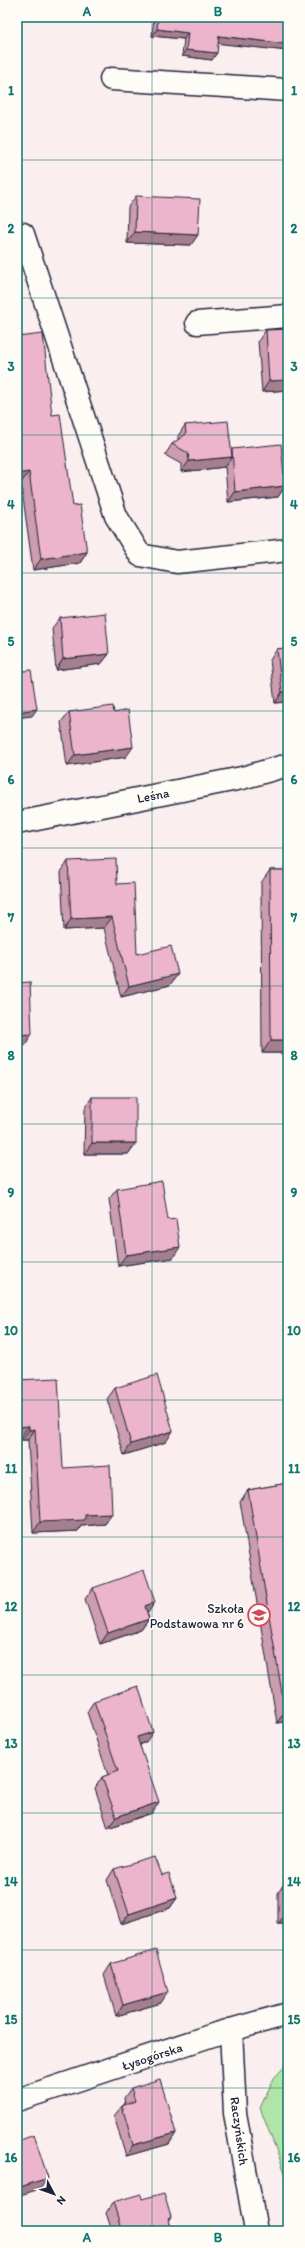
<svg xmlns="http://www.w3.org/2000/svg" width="305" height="2248" viewBox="0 0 305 2248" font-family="Itim,sans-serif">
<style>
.green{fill:#b1e5a7;stroke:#6a8471}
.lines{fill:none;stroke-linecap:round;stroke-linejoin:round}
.minor-casing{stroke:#22223b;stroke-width:25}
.minor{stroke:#fdfcf7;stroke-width:22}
.wall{fill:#cc9caf;stroke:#22223b}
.shaded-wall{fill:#a67f8e;stroke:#22223b}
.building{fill:#edb5cb;stroke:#22223b}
.grid{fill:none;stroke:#0f766e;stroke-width:1;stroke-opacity:0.55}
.labels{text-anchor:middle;stroke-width:3.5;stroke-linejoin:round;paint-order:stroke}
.street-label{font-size:13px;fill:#22223b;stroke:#fdfcf7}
.poi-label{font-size:13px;fill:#22223b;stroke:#fdfcf7;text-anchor:end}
.neatline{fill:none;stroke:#0f766e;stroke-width:1.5}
.grid-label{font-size:13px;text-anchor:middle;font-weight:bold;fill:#0f766e}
</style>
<rect width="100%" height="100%" fill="#faeeee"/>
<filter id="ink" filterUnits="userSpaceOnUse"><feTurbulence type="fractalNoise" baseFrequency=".025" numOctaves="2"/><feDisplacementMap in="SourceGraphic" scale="8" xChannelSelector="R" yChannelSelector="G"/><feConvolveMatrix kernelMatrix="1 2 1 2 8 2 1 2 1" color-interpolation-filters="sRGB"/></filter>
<g filter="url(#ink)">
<!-- green -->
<path class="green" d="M288,2063v115h-1l-27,-70 14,-30z"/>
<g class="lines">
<!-- minor casing -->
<g class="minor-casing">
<g id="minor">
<path d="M111,79l177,11"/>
<path d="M23,234l93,282 24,39 37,7 111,-12"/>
<path d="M197,323l91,-7"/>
<path d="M17,823l225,-45 46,-13"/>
<path d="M231,2030l4,83 21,118"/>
<path d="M17,2100l199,-66 72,-20"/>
</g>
</g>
<!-- minor -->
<use href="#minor" class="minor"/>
</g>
<!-- wall -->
<g class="wall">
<path d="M154,17h134v34l-70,-8 -6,17 -30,-4 2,-17 -32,-3z"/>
<path d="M136,196l55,49 -64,-2 1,-36z"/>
<path d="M288,329v61l-26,2 -4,-51 8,-11z"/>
<path d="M17,337l35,78 21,91 14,46 -7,11 -47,7 -12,-87h-4z"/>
<path d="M185,425l46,25 54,36 -7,11 -50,5 -3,-35 -44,5v-8l-16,-9 7,-11 6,-4v-4z"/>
<path d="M60,618l49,36 -8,10 -45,6 -4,-42z"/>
<path d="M288,648v66h-2l-1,-12 -10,1 -5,-43 7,-11z"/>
<path d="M69,712l45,1 12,44 -59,9 -6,-44z"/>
<path d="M68,861l49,23 20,70 33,31 -49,12 -17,-69 -40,2 -3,-58z"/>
<path d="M270,870h18v183h-26l-1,-170z"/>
<path d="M92,1097l44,46 -8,11h-44l1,-46z"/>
<path d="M117,1189l56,69 -55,8 -9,-67z"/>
<path d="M17,1380l46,88 49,46 -7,10 -24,2 -3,5 -45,2 -5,-93h-7z"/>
<path d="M115,1388l51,54 -42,13 -17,-56z"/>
<path d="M288,1483v238l-11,2 -37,-222 8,-11z"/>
<path d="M93,1588l62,14 -8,11 2,6 -8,11 -41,14 -15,-45z"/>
<path d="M94,1701l52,41 -6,3 12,68 -44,15 -13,-40 7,-11 6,-2 -21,-63z"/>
<path d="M114,1869l48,6 15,23 -7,10 -49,16 -14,-44z"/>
<path d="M285,1882h3v42h-10v-31z"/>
<path d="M111,1964l50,39 -45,13 -12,-41z"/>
<path d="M131,2088l45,45 -7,11 -43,12 -12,-40 8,-10 3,-2 -1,-6z"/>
<path d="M142,2199l29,17 -2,4 3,11h-60l-6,-18 7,-11z"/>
</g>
<!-- shaded-wall -->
<g class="shaded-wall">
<path d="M157,29l31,4 -4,6 -32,-3z"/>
<path d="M219,36l69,8v7l-74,-8z"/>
<path d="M186,50l31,3 -5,7 -30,-4z"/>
<path d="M135,232l63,3 -7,10 -64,-2z"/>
<path d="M288,380v10l-26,2 7,-11z"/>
<path d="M232,457l-7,10 -44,5 8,-11z"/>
<path d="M29,472l-8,11h-4v-9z"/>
<path d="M285,486l-7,11 -50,5 7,-10z"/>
<path d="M87,552l-7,11 -47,7 8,-11z"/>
<path d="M109,654l-8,10 -45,6 7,-11z"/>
<path d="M288,691v6l-3,5 -10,1 7,-11z"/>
<path d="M37,709l-5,7 -15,2v-6z"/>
<path d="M133,747l-7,10 -59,9 8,-11z"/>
<path d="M112,917l-8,11 -40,2 7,-11z"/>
<path d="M178,974l-8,11 -49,12 8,-11z"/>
<path d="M32,1034l-7,11h-8v-10z"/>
<path d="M271,1040h17v13h-26z"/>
<path d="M92,1143h44l-8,11h-44z"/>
<path d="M180,1247l-7,11 -55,8 8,-11z"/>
<path d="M29,1426l-8,11h-4v-10z"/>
<path d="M35,1429l-7,11h-7l8,-10z"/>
<path d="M173,1431l-7,11 -42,13 7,-11z"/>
<path d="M112,1514l-7,10 -24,2 -3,5 -45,2 7,-11 45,-7z"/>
<path d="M155,1602l-7,11 -11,4 8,-11z"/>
<path d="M149,1619l-8,11 -41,14 8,-11z"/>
<path d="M285,1711h3v10l-11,2z"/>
<path d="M153,1732l-7,10 -16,6 7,-11z"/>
<path d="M159,1802l-7,11 -44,15 8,-11z"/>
<path d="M177,1898l-7,10 -49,16 8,-10z"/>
<path d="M286,1913h2v11h-10z"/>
<path d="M168,1992l-7,11 -45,13 7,-11z"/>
<path d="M176,2133l-7,11 -43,12 7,-11z"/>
<path d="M48,2178l-8,11 -23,7v-8z"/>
</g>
<!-- building -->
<g class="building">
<path d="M158,17h130v27l-69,-8 -2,17 -31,-3 2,-17 -31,-4z"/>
<path d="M136,196l64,3 -2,36 -63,-3z"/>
<path d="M17,269l2,16 -2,1z"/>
<path d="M288,329v51l-19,1 -3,-51z"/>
<path d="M43,334l9,81 8,-1 13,92 7,-1 7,47 -46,7 -12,-87 -12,2v-137z"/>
<path d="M228,421l4,36 -43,4 -1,-8 -16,-9 14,-10 -1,-9z"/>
<path d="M281,444l4,42 -50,6 -3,-43z"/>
<path d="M105,613l4,41 -46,5 -3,-41z"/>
<path d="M288,648v43l-6,1 -5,-43z"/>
<path d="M31,670l6,39 -20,3v-40z"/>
<path d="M113,706l1,7 14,-3 5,37 -58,8 -6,-43z"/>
<path d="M116,859l1,25 17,-1 3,71 34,-8 7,28 -49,12 -17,-69 -41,2 -3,-58z"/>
<path d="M270,870h18v170h-17z"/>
<path d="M30,982l2,52 -15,1v-52z"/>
<rect x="92" y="1097" width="44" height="46"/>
<path d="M162,1181l6,39 8,-1 4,28 -54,8 -9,-66z"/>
<path d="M157,1375l16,56 -42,13 -16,-56z"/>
<path d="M58,1378l5,90 47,-3 2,49 -27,1v5l-45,2 -5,-93 -6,1v-4l-12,1v-47z"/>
<path d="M288,1483v228h-3l-37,-221z"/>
<path d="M144,1570l11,32 -10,4 4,13 -41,14 -15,-45z"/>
<path d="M138,1686l15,46 -16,5 22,65 -43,15 -14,-40 16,-6 -24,-70z"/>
<path d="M155,1857l7,18 7,-2 8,25 -48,16 -15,-45z"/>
<path d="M285,1882h3v31h-2z"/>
<path d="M156,1950l12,42 -45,13 -12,-41z"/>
<path d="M160,2079l16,54 -43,12 -11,-39 13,-5 -4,-13z"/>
<path d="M34,2135l14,43 -31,10v-49l1,2z"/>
<path d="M164,2193l7,23 -3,2 4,13h-50l-9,-29 28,-8 1,5z"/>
</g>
</g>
<!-- grid -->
<path class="grid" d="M152,17v2214M17,160h271M17,298h271M17,435h271M17,573h271M17,711h271M17,848h271M17,986h271M17,1124h271M17,1262h271M17,1400h271M17,1537h271M17,1675h271M17,1813h271M17,1950h271M17,2088h271"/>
<!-- icons -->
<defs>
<g id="school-ring" transform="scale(1.15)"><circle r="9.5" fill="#fdfcf7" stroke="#d1495b" stroke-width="1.5"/><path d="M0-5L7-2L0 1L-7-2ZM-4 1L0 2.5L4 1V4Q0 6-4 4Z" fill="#d1495b"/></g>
</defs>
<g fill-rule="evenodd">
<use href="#school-ring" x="259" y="1615"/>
</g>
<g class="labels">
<!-- street labels -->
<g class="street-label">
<text transform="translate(153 795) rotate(-11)" y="5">Leśna</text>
<text transform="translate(152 2056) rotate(-18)" y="5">Łysogórska</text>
<text transform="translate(240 2131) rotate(82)" y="5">Raczyńskich</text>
</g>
<!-- poi labels -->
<g class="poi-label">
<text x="244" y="1613">Szkoła<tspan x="244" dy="15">Podstawowa nr 6</tspan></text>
</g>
</g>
<!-- margin -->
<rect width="305" height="2248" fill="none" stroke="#fdfcf7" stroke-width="44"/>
<!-- north arrow -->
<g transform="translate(54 2194) rotate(131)" stroke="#fdfcf7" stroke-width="3" paint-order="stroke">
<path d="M0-3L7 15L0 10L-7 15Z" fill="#22223b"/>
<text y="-6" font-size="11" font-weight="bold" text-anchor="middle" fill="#22223b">N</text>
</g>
<rect x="22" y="22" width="261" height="2204" class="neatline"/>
<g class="grid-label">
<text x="87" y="16">A</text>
<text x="218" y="16">B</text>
<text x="11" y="95">1</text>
<text x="294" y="95">1</text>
<text x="11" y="233">2</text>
<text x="294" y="233">2</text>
<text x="11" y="371">3</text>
<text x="294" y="371">3</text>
<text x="11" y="509">4</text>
<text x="294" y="509">4</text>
<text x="11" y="646">5</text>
<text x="294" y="646">5</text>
<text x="11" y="784">6</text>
<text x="294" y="784">6</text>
<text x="11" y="922">7</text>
<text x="294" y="922">7</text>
<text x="11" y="1060">8</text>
<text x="294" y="1060">8</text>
<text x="11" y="1197">9</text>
<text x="294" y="1197">9</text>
<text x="11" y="1335">10</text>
<text x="294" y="1335">10</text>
<text x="11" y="1473">11</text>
<text x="294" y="1473">11</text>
<text x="11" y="1611">12</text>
<text x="294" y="1611">12</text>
<text x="11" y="1748">13</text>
<text x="294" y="1748">13</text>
<text x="11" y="1886">14</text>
<text x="294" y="1886">14</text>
<text x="11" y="2024">15</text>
<text x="294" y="2024">15</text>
<text x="11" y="2162">16</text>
<text x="294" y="2162">16</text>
<text x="87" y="2242">A</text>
<text x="218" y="2242">B</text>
</g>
</svg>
